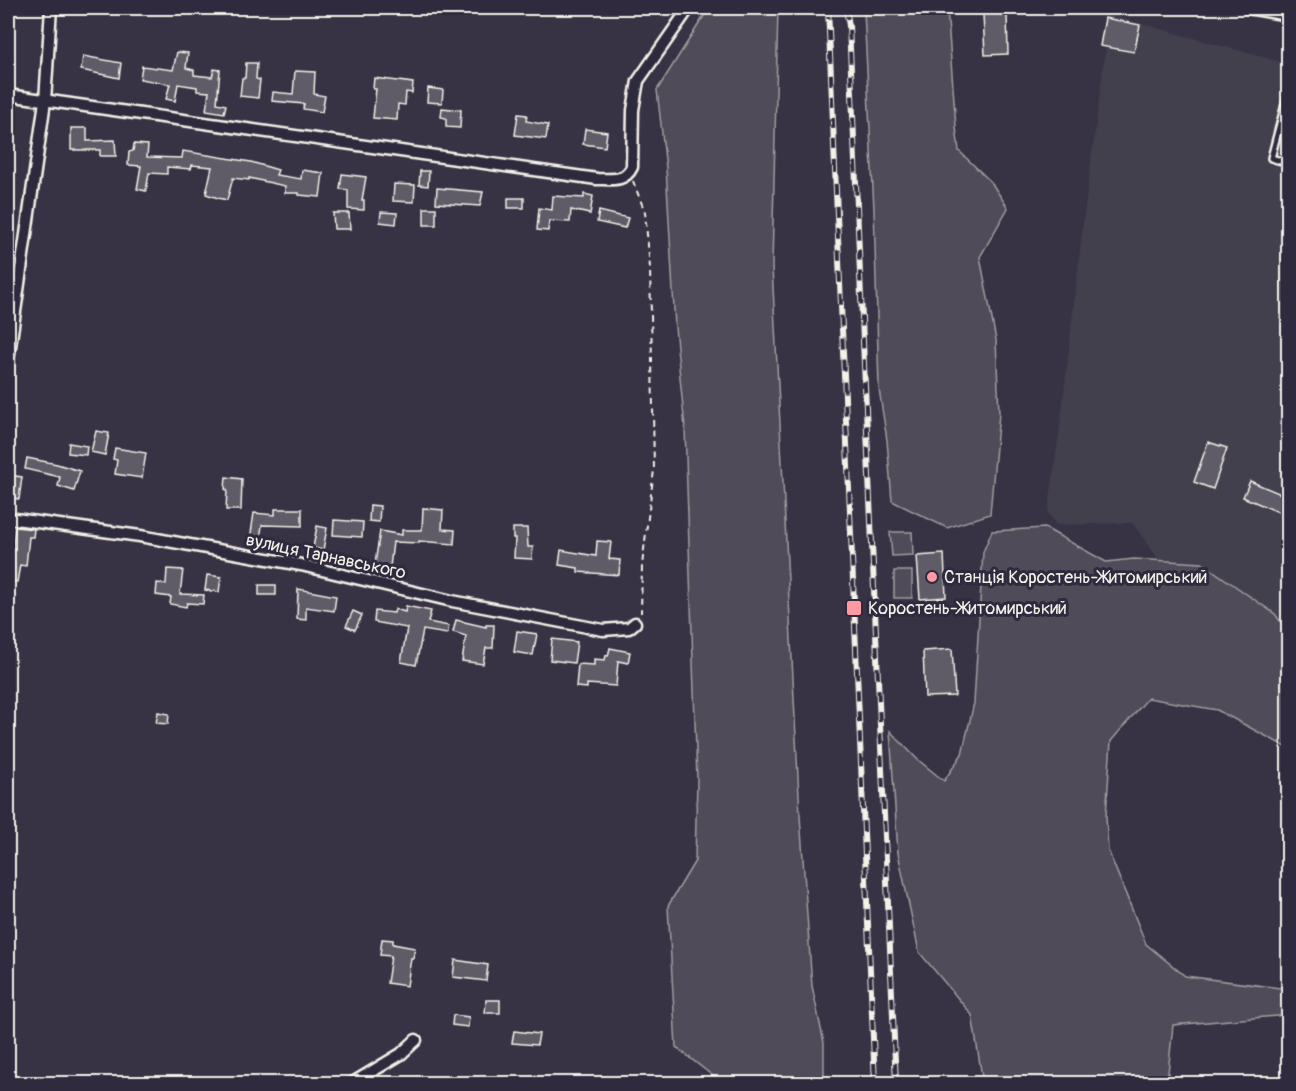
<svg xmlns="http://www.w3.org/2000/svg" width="1296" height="1091" viewBox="0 0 1296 1091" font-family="Pangolin,sans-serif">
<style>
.built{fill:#433f4e}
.green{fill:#504b59;stroke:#a29ea0;stroke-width:1.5}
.building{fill:#5f5c67;stroke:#f4f1e8;stroke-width:1.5}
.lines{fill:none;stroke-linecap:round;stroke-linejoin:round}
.lane-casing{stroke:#f4f1e8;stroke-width:10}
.street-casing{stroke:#f4f1e8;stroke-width:15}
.path{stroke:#f4f1e8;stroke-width:2;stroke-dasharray:6 4.5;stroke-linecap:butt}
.lane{stroke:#2f2a3d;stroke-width:5}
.street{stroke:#2f2a3d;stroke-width:10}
.rail-casing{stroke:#f4f1e8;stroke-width:6}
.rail{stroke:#2f2a3d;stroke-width:4;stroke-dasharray:11;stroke-linecap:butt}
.poi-dot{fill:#ff9aa2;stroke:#2f2a3d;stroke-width:2}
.labels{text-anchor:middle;stroke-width:6;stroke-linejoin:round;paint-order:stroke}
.street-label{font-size:18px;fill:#f4f1e8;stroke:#2f2a3d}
.poi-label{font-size:18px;fill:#f4f1e8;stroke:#2f2a3d;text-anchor:start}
</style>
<rect width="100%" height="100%" fill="#373244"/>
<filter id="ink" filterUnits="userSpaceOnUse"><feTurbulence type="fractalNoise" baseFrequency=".0167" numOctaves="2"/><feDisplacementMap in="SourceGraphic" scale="12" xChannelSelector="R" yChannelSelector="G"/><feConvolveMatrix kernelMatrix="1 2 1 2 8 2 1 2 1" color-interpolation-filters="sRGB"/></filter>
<g filter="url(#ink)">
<!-- built -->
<path class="built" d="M1110,15l178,49v669l-156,-210 -76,2 -8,-12 12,-86 23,-204z"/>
<!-- green -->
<g class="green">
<path d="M709,8h69l-6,259 28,549 12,170 12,57v40h-102l-46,-36 -8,-141 27,-45 2,-81 -12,-352 -10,-101 -9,-159 -9,-78z"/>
<path d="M866,8h81l9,119 3,24 32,31 17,26 -28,49 16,83 3,73 -9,101 -43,14 -55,-27 -5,-61 -8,-51 -5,-180 -10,-198z"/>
<path d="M1045,528l61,34 28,-3 68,4 73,51 13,18v116l-71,-38 -69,-12 -37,43 -5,75 2,34 38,94 39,32 95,12h8v27l-115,10 -6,58h-184l-11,-68 -53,-63 -21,-99 -8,-122 27,28 27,22 18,-27 12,-51 9,-151 9,-21z"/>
<path d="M890,532h22l1,23 -21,1z"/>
<rect x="894" y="571" width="18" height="27"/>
</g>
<!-- building -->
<g class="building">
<path d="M1007,13l1,41 -23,1 -2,-41z"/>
<path d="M1105,18l35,7 -6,27 -34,-6z"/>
<path d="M177,52l11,1 -2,15 8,2v5l18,2 2,-8 6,1 -3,33 9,2 -2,8 -18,-3 3,-18 -12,-1v-4l-19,-3 -3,17 -9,-2 4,-15 -30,-5 2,-13 31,4z"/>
<path d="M83,56l38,7 -2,15 -38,-8z"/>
<path d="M246,63h11l-1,16 4,1 -2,18 -18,-2 2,-18h3z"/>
<path d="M295,71l20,1 -1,22 11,2 -3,16 -19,-3 1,-5 -32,-3 1,-9 20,2z"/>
<path d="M374,78l39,5 -1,10 -6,-1 -1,13 -7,-1 -1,16 -24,-2 3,-29h-3z"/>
<path d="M428,88l15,2 -1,13 -15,-1z"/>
<path d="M442,108l19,2 -1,18 -14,-1v-9l-5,-1z"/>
<path d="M518,114l9,1 -1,6 22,4 -2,14 -31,-4z"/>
<path d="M71,128h16v13l28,-1 1,16h-16v-6h-29z"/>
<path d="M585,129l22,3 -2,15 -22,-3z"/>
<path d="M134,144l14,1 -1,12 35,1 1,-7 68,11 27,8 -2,5 25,4 1,-9 21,3 -3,24 -21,-2v-2h-14v-7l-36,-8v2l-16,-2 -6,22 -9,-2 -12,-4 6,-27 -20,-2 -1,4 -24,-2v7l-18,-1 -3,18 -9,-2 4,-23 -13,-1 1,-13 4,-1z"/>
<path d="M420,171h9l-1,15 -9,-1z"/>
<path d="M342,174l24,3 -4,23h2v10l-16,-1v-19l-8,-1z"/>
<path d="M394,184l21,1 -1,17 -21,-1z"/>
<path d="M437,188l46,4 -3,14 -44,-3z"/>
<path d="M584,194l9,2 -3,18 -19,-4 -1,12 -21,-1 -1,10 -11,-1 2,-22 13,2 1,-14 31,2z"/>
<rect x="508" y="198" width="16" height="10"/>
<rect x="424" y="208" width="12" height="17"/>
<path d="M599,211l29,7 -3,10 -28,-6z"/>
<path d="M381,212l16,1 -1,11 -16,-2z"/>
<path d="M333,213h16l1,16h-16z"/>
<path d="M96,431l13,2 -4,22 -14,-3z"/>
<path d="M1208,442l19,6 -14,41 -19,-7z"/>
<path d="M69,443l18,3 -1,9 -18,-2z"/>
<path d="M115,448l31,5 -4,25 -27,-4 2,-14 -4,-1z"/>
<path d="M27,458l30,6 23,7 -6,20 -16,-5 2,-9 -35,-8z"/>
<path d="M8,475l14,2 -3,22 -11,-2z"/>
<path d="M226,477l16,2 -1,31h-15l1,-20 -2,-1z"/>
<path d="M1250,481l38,16v19l-45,-19z"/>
<path d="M370,505l10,1 -1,16 -10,-1z"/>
<path d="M423,508l20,2 -1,19 13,1 -1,14 -35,-3v2l-26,-1 -3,25 -15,-3 5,-33 22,4v-5h20z"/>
<path d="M275,509h27v17l-40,-1 -2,16 -10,-1 4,-27 21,2z"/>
<path d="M334,520l29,2 -1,15 -29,-2z"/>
<path d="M317,526l10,2 -4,22 -10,-2z"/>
<path d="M15,527l19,2 -1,8h-4l-3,29 -6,-1 -3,17 -9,-1v-26l4,1z"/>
<path d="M513,528h14l1,19h5l-1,12 -18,-1 1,-20h-2z"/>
<path d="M597,541l14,1 -2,17 11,1 -1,15 -41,-3v-4l-19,-3 2,-15 35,6z"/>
<path d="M944,554l2,43 -26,2 -3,-43z"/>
<path d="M167,569l16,1 -3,24 24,1 -1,9 -16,-1 -1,4 -16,-3 1,-7 -15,-2 1,-12 9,1z"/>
<path d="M207,575l14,2 -2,15 -14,-2z"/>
<rect x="259" y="585" width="17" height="10"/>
<path d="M298,589l38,7 -2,15 -28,-4v13l-9,-1z"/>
<path d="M406,606l25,5 -3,11 21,4 -2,8 -24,-4 -7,35 -15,-3 6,-34 -33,-6 1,-11 19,2 1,-4 10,3z"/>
<path d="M353,611l9,4 -7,15 -9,-4z"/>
<path d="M456,620l30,7v-2h8l-1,23h-7l-3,16 -21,-3 4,-25 -13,-4z"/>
<path d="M517,631l20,3 -4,21 -19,-3z"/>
<path d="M552,639l25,3 -3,21 -24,-3z"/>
<path d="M610,648l20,4 -2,11 -10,-2 -2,25 -29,-2v4l-11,-1 2,-23 16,1v-6l11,1 1,-5 2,1z"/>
<path d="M952,649l3,47 -30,1 -2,-46z"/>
<path d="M158,712l11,2 -1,10 -12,-1z"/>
<path d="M382,939l11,1v4l22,4 -2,10h-2l-4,28 -20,-3 4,-27 -11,-1z"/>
<path d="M455,960l33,5 -2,16 -33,-4z"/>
<path d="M486,1000h14v13h-15z"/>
<path d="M453,1015l16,2 -1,10 -16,-2z"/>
<path d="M514,1031l25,3 -2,11 -25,-2z"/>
</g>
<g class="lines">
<!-- lane casing -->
<g class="lane-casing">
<path id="lane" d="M1288,93l-17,65 17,5"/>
</g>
<!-- street casing -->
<g class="street-casing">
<g id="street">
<path d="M1248,8l40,7"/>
<path d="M8,95l589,84c15,0 28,3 35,-12l1,-57 5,-29 51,-73"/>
<path d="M8,361l37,-260 6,-93"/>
<path d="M8,518l132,18 161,29 151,36 151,29 26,-2 6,-5"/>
<path d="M351,1084l50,-30 15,-14"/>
</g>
</g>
<!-- path -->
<path class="path" d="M633,181l12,31 5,56 3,140 1,62 -12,95 -1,48"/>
<!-- lane -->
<use href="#lane" class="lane"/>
<!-- street -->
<use href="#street" class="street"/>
<!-- rail casing -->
<g class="rail-casing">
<g id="rail">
<path d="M828,8l47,1076"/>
<path d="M846,8l3,18 47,1058"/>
</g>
</g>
<!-- rail -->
<use href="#rail" class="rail"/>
</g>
</g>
<!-- markers -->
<g class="poi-dot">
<circle cx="932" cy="577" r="6"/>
<rect x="846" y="600" width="16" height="16" rx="3"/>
</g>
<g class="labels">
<!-- street labels -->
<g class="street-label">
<text transform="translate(326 556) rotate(12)" y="6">вулиця Тарнавського</text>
</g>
<!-- poi labels -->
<g class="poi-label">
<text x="944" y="583">Станція Коростень-Житомирський</text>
<text x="868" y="614">Коростень-Житомирський</text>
</g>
</g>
<!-- margin -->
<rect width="1296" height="1091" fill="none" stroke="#2f2a3d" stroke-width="30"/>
<rect x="15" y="15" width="1266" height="1061" fill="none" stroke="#f4f1e8" stroke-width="2" filter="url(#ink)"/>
</svg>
